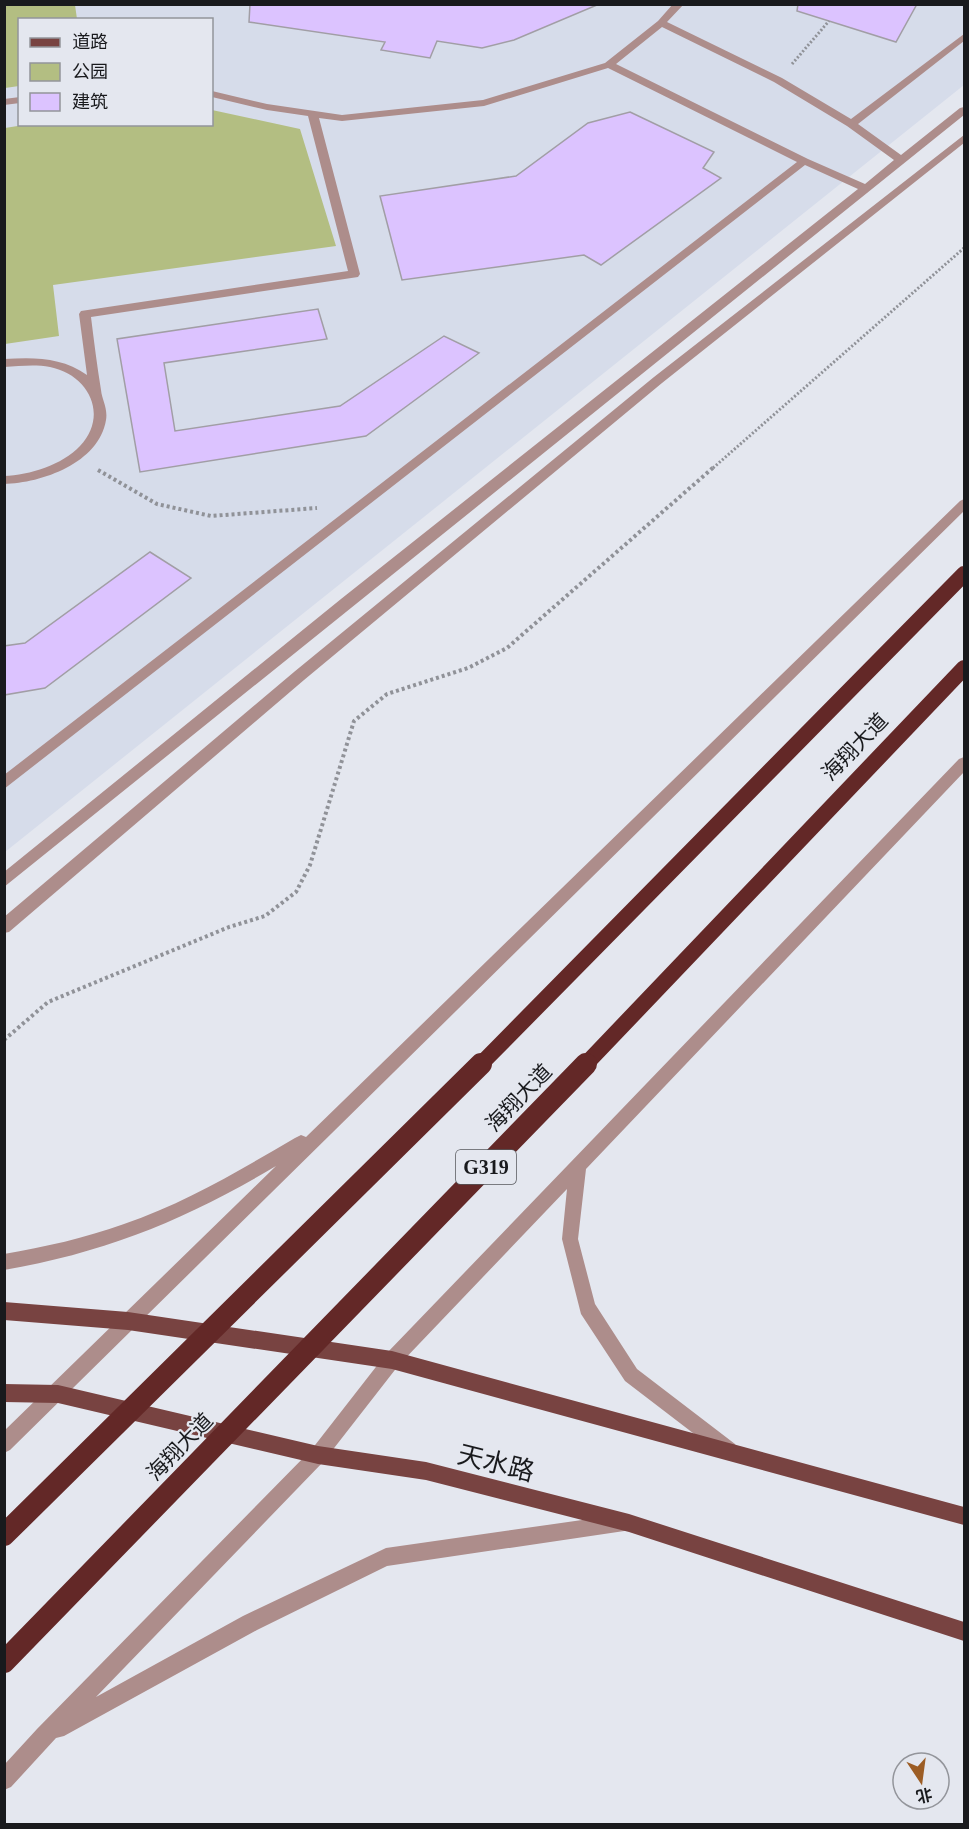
<svg xmlns="http://www.w3.org/2000/svg" width="969" height="1829" viewBox="0 0 969 1829" font-family="'Times New Roman','Noto Sans SC',serif">
<style>
.built{fill:#d6dcea;fill-rule:evenodd}
.green{fill:#b3be82}
.building{fill:#dcc3ff;stroke:#a19ea5;stroke-width:1.5}
.lines{fill:none;stroke-linecap:round;stroke-linejoin:round}
.path-far1{stroke:#909298;stroke-width:3;stroke-dasharray:2 2;stroke-linecap:butt}
.path{stroke:#909298;stroke-width:4;stroke-dasharray:3 3;stroke-linecap:butt}
.minor{fill:#ad8d8b;fill-rule:evenodd}
.major{fill:#784341;fill-rule:evenodd}
.highway-bridge-far1{stroke:#632827;stroke-width:16}
.highway-bridge{stroke:#632827;stroke-width:22}
.labels{text-anchor:middle;stroke-width:4.5;stroke-linejoin:round;paint-order:stroke}
.shield{fill:#e4e7ef;stroke:#56585c;stroke-width:1.5}
.shield-label{font-size:20px;font-weight:bold;fill:#191a1d}
.street-label{font-size:21px;fill:#191a1d;stroke:#e4e7ef}
.near-street-label{font-size:26px;fill:#191a1d;stroke:#e4e7ef}
</style>
<rect width="100%" height="100%" fill="#e4e7ef"/>
<!-- built -->
<path class="built" d="M5,5h959v80l-959,767zM20,20h192v104h-192z"/>
<!-- green -->
<g class="green">
<path d="M4,5h71l2,14 -57,1 -1,66 -14,2z"/>
<path d="M212,110l88,19 36,117 -283,39 6,51 -54,8v-216l25,-4h182z"/>
</g>
<!-- building -->
<g class="building">
<path d="M250,4h347v1l-83,35 -32,8 -45,-7 -7,17 -49,-8 4,-8 -136,-20z"/>
<path d="M798,4h119l-21,38 -99,-31z"/>
<path d="M630,112l84,40 -11,16 18,10 -120,87 -17,-10 -182,25 -22,-84 136,-20 72,-53z"/>
<path d="M318,309l9,30 -163,24 11,68 165,-25 104,-70 35,17 -113,83 -226,36 -23,-133z"/>
<path d="M150,552l41,26 -146,110 -41,7v-49l21,-3z"/>
</g>
<g class="lines">
<!-- path-far1 -->
<g class="path-far1">
<path d="M792,64l37,-43"/>
<path d="M713,468l251,-220"/>
</g>
<!-- path -->
<g class="path">
<path d="M98,470l59,34 54,12 106,-8"/>
<path d="M4,1040l44,-38 181,-75 36,-11 31,-24 14,-27 44,-144 33,-27 81,-26 39,-20 208,-182"/>
</g>
<!-- minor -->
<g class="minor">
<path d="M673,4h11l-17,18 115,56 69,41 113,-85v7l-106,83 43,31 59,-47 4,-1v8l-960,772v-15l337,-273 517,-410 -53,-24 -801,624v-14l793,-613 -189,-94 -124,38 -142,15 -23,-3 41,156 -2,3 -267,40c3,24 6,49 10,73 1,10 7,18 5,30 -7,43 -64,63 -102,64v-8c26,-1 58,-11 76,-30 29,-31 9,-71 -30,-79 -15,-3 -30,-1 -46,0v-8c30,-2 58,-2 83,16l-8,-61 2,-3 267,-40 -40,-155 -41,-6 -55,-13v-6l55,13 75,11 141,-15 122,-37 53,-42zM662,27l112,55 73,44 47,34 -29,24 -57,-25 -192,-95z"/>
<path d="M20,97v6l-16,2v-6z"/>
<path d="M964,135v8l-302,240 -358,297 -295,252 -5,1v-16l290,-245 360,-295z"/>
<path d="M964,499v12l-954,939 -6,3v-22l272,-265c-89,53 -169,86 -272,104v-16c41,-7 81,-16 120,-30 61,-21 116,-54 171,-86l6,-3 5,2 654,-636z"/>
<path d="M964,757v15l-378,397 -8,70 17,65 42,65 98,75 3,6 -3,6 -6,3 -6,-3 -98,-75 -44,-67 -19,-75 5,-50 -169,177 -74,95 -228,236 147,-81 143,-68 238,-34 7,2 2,7 -2,7 -244,36 -130,64 -193,106 -8,2 -45,49 -7,3v-25l33,-36 275,-280 74,-95 573,-595z"/>
</g>
<!-- major -->
<g class="major">
<path d="M4,1302l124,10 264,39 572,156v18l-572,-156 -264,-39 -124,-10z"/>
<path d="M4,1384l54,1 260,61 108,16 203,52 335,108v19l-335,-109 -203,-52 -108,-16 -260,-61 -54,-1z"/>
</g>
<!-- highway-bridge-far1 -->
<g class="highway-bridge-far1">
<path d="M480,1065l484,-491"/>
<path d="M585,1065l379,-397"/>
</g>
<!-- highway-bridge -->
<g class="highway-bridge">
<path d="M4,1535l477,-471"/>
<path d="M4,1662l582,-598"/>
</g>
</g>
<g class="labels">
<!-- shield labels -->
<rect class="shield" x="456" y="1150" width="60" height="34" rx="4.5"/>
<g class="shield-label">
<text x="486" y="1174">G319</text>
</g>
<!-- street labels -->
<g class="street-label">
<text transform="translate(855 747) rotate(-46)" y="7">海翔大道</text>
<text transform="translate(519 1098) rotate(-46)" y="7">海翔大道</text>
<text transform="translate(180 1447) rotate(-46)" y="7">海翔大道</text>
</g>
<!-- near-street labels -->
<g class="near-street-label">
<text transform="translate(496 1463) rotate(14)" y="9">天水路</text>
</g>
</g>
<!-- border -->
<rect width="969" height="1829" fill="none" stroke="#191a1d" stroke-width="12"/>
<!-- legend -->
<rect x="18" y="18" width="195" height="108" fill="#e4e7ef" stroke="#93959b" stroke-width="1.5"/>
<rect x="30" y="38" width="30" height="9" fill="#784341" stroke="#93959b" stroke-width="1.5"/>
<text x="72" y="48" font-size="18" fill="#191a1d">道路</text>
<rect x="30" y="63" width="30" height="18" fill="#b3be82" stroke="#93959b" stroke-width="1.5"/>
<text x="72" y="78" font-size="18" fill="#191a1d">公园</text>
<rect x="30" y="93" width="30" height="18" fill="#dcc3ff" stroke="#93959b" stroke-width="1.5"/>
<text x="72" y="108" font-size="18" fill="#191a1d">建筑</text>
<!-- north arrow -->
<g transform="translate(921 1781) rotate(167)"><circle r="28" fill="#e4e7ef" stroke="#93959b" stroke-width="1.5"/>
<path d="M0-4.5L10 22L0 15L-10 22Z" fill="#9c5d25"/>
<text y="-9" font-size="16" font-weight="bold" text-anchor="middle" fill="#191a1d">北</text>
</g>
</svg>
